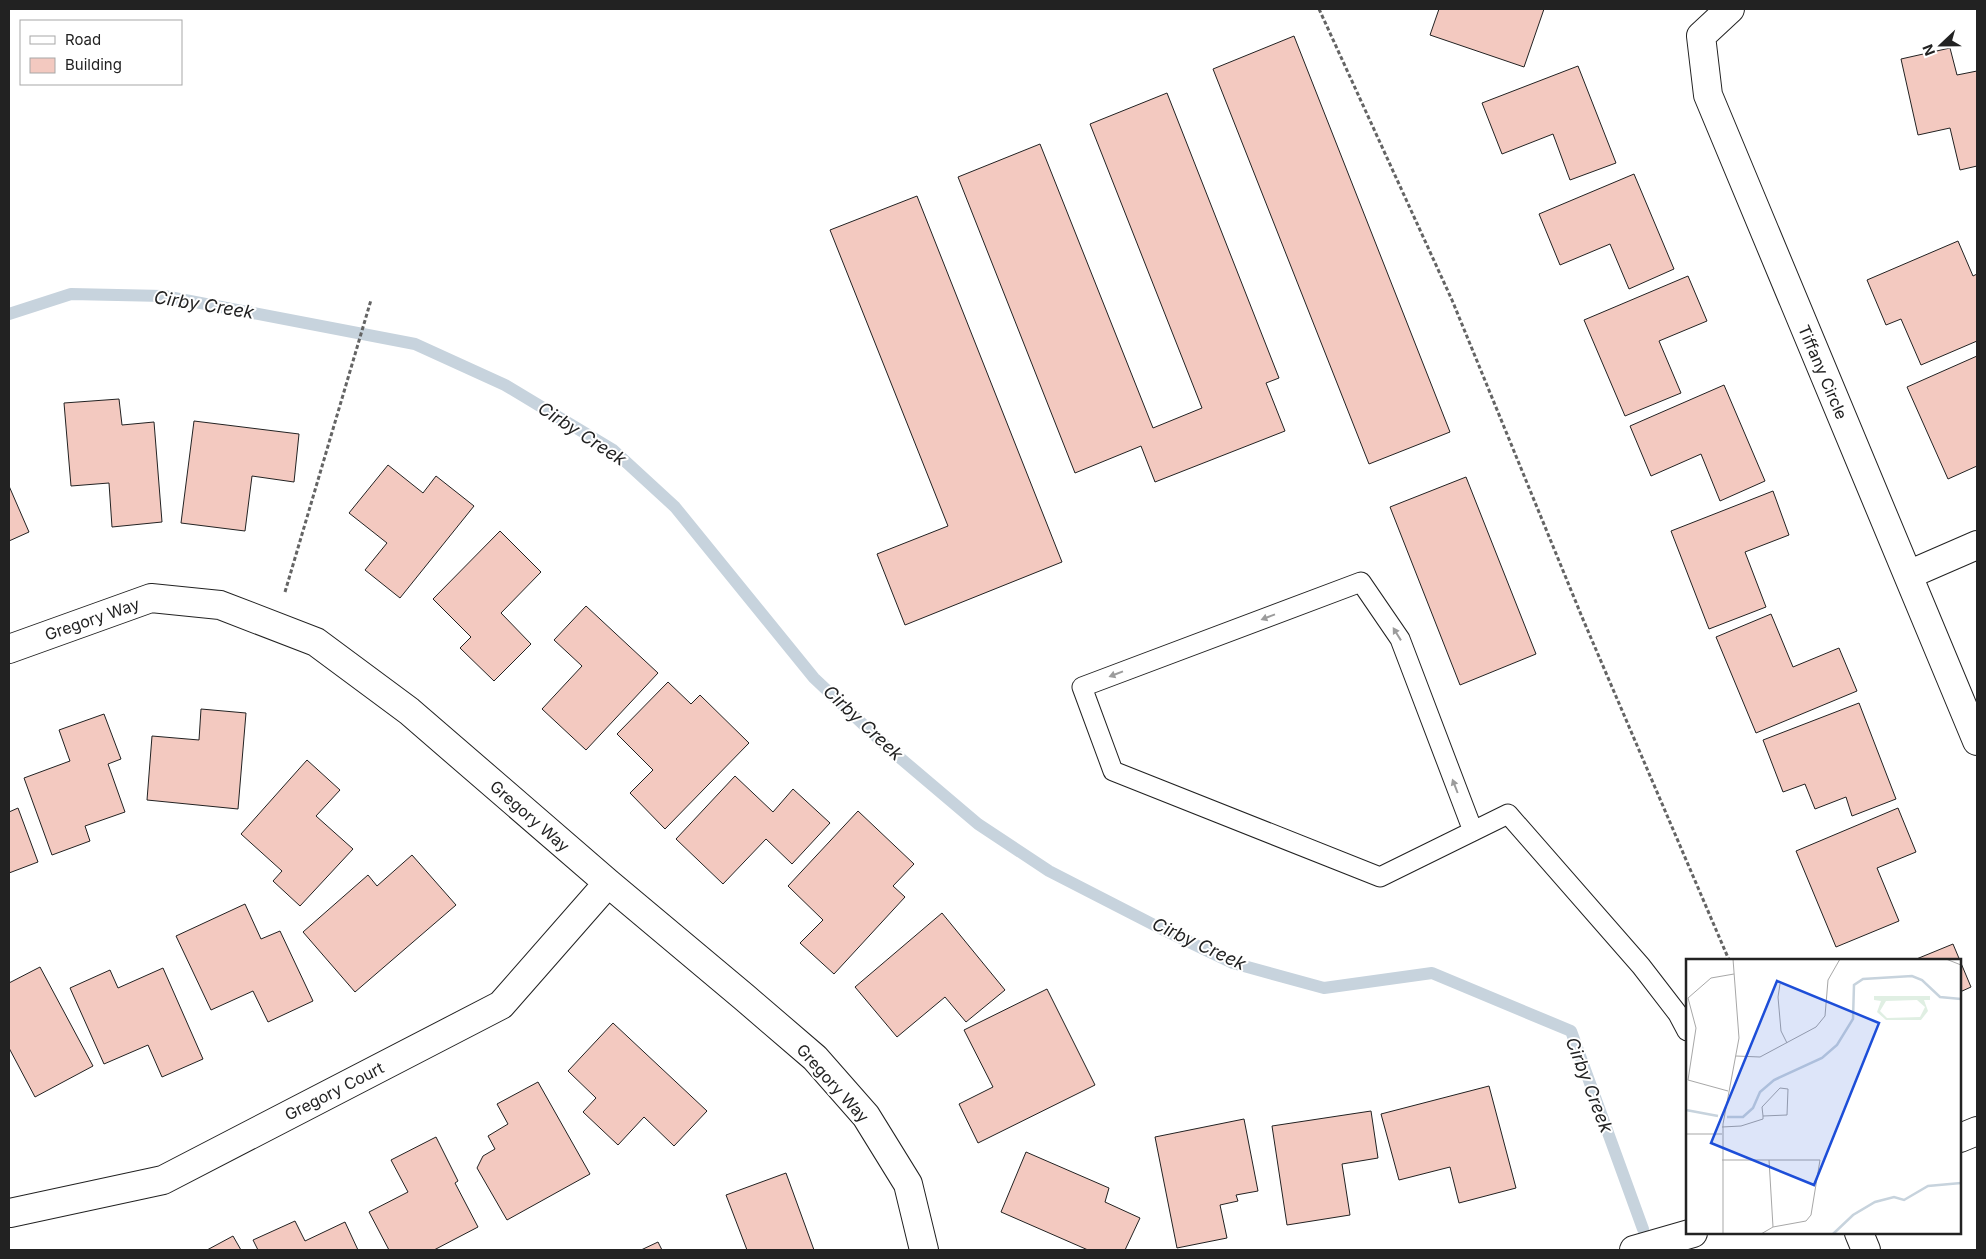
<svg xmlns="http://www.w3.org/2000/svg" width="1986" height="1259" font-family="Inter,sans-serif">
<style>
.lines{fill:none;stroke-linecap:round;stroke-linejoin:round}
.stream{stroke:#c7d3dd;stroke-width:12}
.building{fill:#f3c9c0;stroke:#222}
.lane-casing{stroke:#222;stroke-width:21}
.street-casing{stroke:#222;stroke-width:30}
.path{stroke:#646464;stroke-width:3;stroke-dasharray:4 2.5;stroke-linecap:butt}
.lane{stroke:#fff;stroke-width:19}
.street{stroke:#fff;stroke-width:28}
.oneway{fill:#9c9c9c}
.labels{text-anchor:middle;stroke-width:4;stroke-linejoin:round;paint-order:stroke}
.street-label{font-size:16px;fill:#222;stroke:#fff}
.water-label{font-size:18px;font-style:italic;fill:#222;stroke:#fff}
.inset-river{fill:none;stroke:#c7d3dd;stroke-width:2.5}
.inset-road{fill:none;stroke:#a7a7a7;stroke-width:1}
.view{fill:#1d4ed8;fill-opacity:0.15;stroke:#1d4ed8;stroke-width:2.5}
.inset-edge{fill:none;stroke:#222;stroke-width:2.5}
</style>
<rect width="100%" height="100%" fill="#fff"/>
<g class="lines">
<path class="stream" d="M9,314L71,294L164,296L415,344L505,385L613,450L675,507L814,678L886,746L978,824L1049,871L1160,928L1233,963L1324,988L1432,973L1571,1031L1643,1229"/>
</g>
<path class="building" d="M1439,9H1544L1524,67L1430,35Z
M1294,36L1450,432L1369,464L1213,69Z
M1950,48L1957,75L1977,71V166L1960,170L1950,128L1918,135L1901,59Z
M1578,66L1616,163L1570,180L1553,134L1502,154L1482,103Z
M1167,93L1279,378L1266,383L1285,431L1155,482L1141,446L1075,473L958,177L1040,144L1153,428L1202,408L1090,124Z
M1634,174L1674,269L1629,289L1610,244L1560,265L1539,214Z
M917,196L1062,562L905,625L877,554L948,526L830,230Z
M1958,241L1973,276L1977,274V341L1921,365L1901,319L1886,325L1867,280Z
M1688,276L1707,321L1659,341L1681,393L1625,416L1584,320Z
M1977,356V466L1948,479L1907,387Z
M1724,385L1765,481L1720,501L1701,454L1651,476L1630,426Z
M119,399L122,425L154,422L162,522L112,527L109,483L71,486L64,403Z
M194,421L299,434L294,482L252,476L245,531L181,523Z
M388,465L423,493L436,476L474,506L400,598L365,570L387,543L349,513Z
M1466,477L1536,654L1460,685L1390,507Z
M9,486L29,532L9,541Z
M1773,491L1789,535L1745,552L1766,607L1709,629L1671,531Z
M500,531L541,572L501,613L531,644L494,681L460,648L471,637L433,599Z
M586,606L658,673L586,750L542,709L582,666L554,640Z
M1771,614L1793,667L1839,648L1857,691L1756,733L1716,637Z
M668,682L691,704L700,695L749,743L665,829L630,793L653,770L617,734Z
M1859,703L1896,799L1852,816L1846,797L1815,809L1805,784L1783,792L1763,740Z
M201,709L246,713L238,809L147,800L152,736L199,740Z
M104,714L121,759L108,764L125,812L85,826L90,841L52,855L24,778L70,761L59,730Z
M307,760L340,790L316,816L353,849L300,906L273,881L282,871L241,834Z
M735,776L773,812L793,789L830,823L792,864L766,839L723,884L676,839Z
M18,808L38,862L9,873V812Z
M1898,808L1916,852L1877,868L1899,921L1836,947L1796,851Z
M858,811L914,864L893,886L905,897L834,974L800,943L823,920L788,886Z
M412,855L456,905L355,992L303,932L368,875L377,886Z
M245,904L261,939L280,931L313,1001L268,1022L253,991L211,1010L176,936Z
M942,913L1005,990L966,1022L945,997L897,1037L855,987Z
M1953,944L1971,987L1960,992V960H1914Z
M40,967L93,1066L35,1097L9,1048V983Z
M163,968L203,1059L162,1077L148,1045L104,1064L70,988L110,970L118,988Z
M1047,989L1095,1085L978,1143L959,1104L993,1087L964,1030Z
M613,1023L707,1111L674,1146L644,1117L618,1145L583,1112L596,1098L568,1071Z
M538,1082L590,1174L507,1220L477,1168L483,1156L495,1149L488,1136L508,1124L497,1104Z
M1489,1086L1516,1188L1459,1203L1450,1167L1399,1180L1381,1114Z
M1371,1111L1378,1158L1342,1164L1350,1215L1287,1225L1272,1126Z
M1244,1119L1258,1191L1236,1195L1238,1201L1220,1205L1227,1238L1177,1248L1155,1137Z
M436,1137L458,1181L455,1183L478,1227L434,1250H389L369,1212L408,1192L391,1160Z
M1026,1152L1109,1188L1105,1202L1140,1218L1125,1250H1088L1001,1212Z
M786,1173L814,1250H747L726,1195Z
M295,1221L305,1241L345,1222L358,1250H258L253,1240Z
M233,1236L241,1250H207Z
M658,1242L662,1250H641Z"/>
<g class="lines">
<g class="lane-casing">
<path id="lane" d="M1473,831L1400,639L1361,582L1082,687L1113,771L1380,877L1508,814L1641,966L1678,1014L1687,1031"/>
</g>
<g class="street-casing">
<path id="street" d="M1730,9L1701,36L1708,95L1977,741
M1908,575L1977,545
M9,649L151,598L220,605L316,642L409,711L608,883L744,997L815,1058L866,1116L908,1184L924,1250
M1960,1138L1977,1131
M10,1213L163,1180L501,1005L608,883
M1859,1233L1866,1250
M1634,1250L1693,1233"/>
</g>
<path class="path" d="M1319,9L1452,300L1582,617L1729,960
M285,592L371,300"/>
<use href="#lane" class="lane"/>
<use href="#street" class="street"/>
</g>
<defs><path id="oneway-solid" d="M-6-.8H1V-3.2L6.5 0L1 3.2V.8H-6Z" transform="scale(1.25)"/></defs>
<g class="oneway">
<use href="#oneway-solid" transform="translate(1268 617) rotate(159)"/>
<use href="#oneway-solid" transform="translate(1397 634) rotate(-122)"/>
<use href="#oneway-solid" transform="translate(1116 674) rotate(159)"/>
<use href="#oneway-solid" transform="translate(1455 786) rotate(-111)"/>
</g>
<g class="labels">
<g class="street-label">
<text transform="translate(1823 372) rotate(67)" y="6">Tiffany Circle</text>
<text transform="translate(92 619) rotate(-19)" y="6">Gregory Way</text>
<text transform="translate(530 816) rotate(41)" y="6">Gregory Way</text>
<text transform="translate(833 1083) rotate(48)" y="6">Gregory Way</text>
<text transform="translate(334 1091) rotate(-27)" y="6">Gregory Court</text>
</g>
<g class="water-label">
<text transform="translate(204 305) rotate(9)" y="6">Cirby Creek</text>
<text transform="translate(582 434) rotate(33)" y="6">Cirby Creek</text>
<text transform="translate(863 723) rotate(43)" y="6">Cirby Creek</text>
<text transform="translate(1199 944) rotate(25)" y="6">Cirby Creek</text>
<text transform="translate(1589 1085) rotate(69)" y="6">Cirby Creek</text>
</g>
</g>
<g transform="translate(1686 959)">
<rect width="275" height="275" fill="#fff"/>
<path d="M188,37H244V41H238L242,52L235,61H200L191,53L195,42L188,41ZM231,41L239,48L234,58L201,59L194,52L200,42Z" fill="#e0efe3" fill-rule="evenodd"/>
<path class="inset-river" d="M0,151L32,157M41,158H57L67,149L74,133L88,121L136,99L151,86L167,60L168,26L177,20L226,17L236,21L254,38L275,40M147,275L167,256L189,243L208,238L218,241L242,227L275,224"/>
<path class="inset-road" d="M260,0L275,6M94,25L92,38L95,72L101,84M50,97L74,98L130,68L139,57L142,21L154,0M42,132L2,121L10,69L2,39L25,19L48,15M36,168L55,167L77,160V157L76,148L94,129L102,130L101,156L77,157M0,175H36M36,201H134L125,256L120,262L87,268L75,275M83,201L87,268M37,275V165L53,79L47,0"/>
<path class="view" d="M91,22L193,64L128,226L25,184Z"/>
<rect width="275" height="275" class="inset-edge"/>
</g>
<rect width="1986" height="1259" fill="none" stroke="#222222" stroke-width="20"/>
<rect x="20" y="20" width="162" height="65" fill="#ffffff" stroke="#a7a7a7"/>
<rect x="30" y="36" width="25" height="8" fill="#ffffff" stroke="#a7a7a7"/>
<text x="65" y="45" font-size="15" fill="#222222">Road</text>
<rect x="30" y="58" width="25" height="15" fill="#f3c9c0" stroke="#a7a7a7"/>
<text x="65" y="70" font-size="15" fill="#222222">Building</text>
<g transform="translate(1941 45) rotate(248)" stroke="#ffffff" stroke-width="4" paint-order="stroke">
<path d="M0-4L9 19L0 12L-9 19Z" fill="#222222"/>
<text y="-8" font-size="14" font-weight="bold" text-anchor="middle" fill="#222222">N</text>
</g>
</svg>
